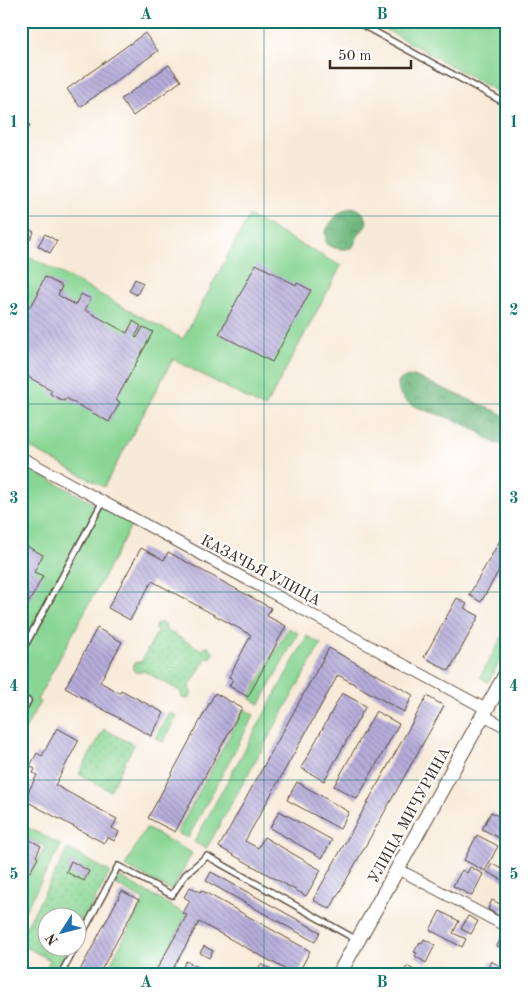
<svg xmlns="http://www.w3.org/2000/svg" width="528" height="995" font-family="'Old Standard TT',serif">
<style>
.green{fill:#89d694;stroke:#628059}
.forest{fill:url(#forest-crowns);stroke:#54704e}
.park{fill:url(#park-dots);stroke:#628059}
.building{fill:url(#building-back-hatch)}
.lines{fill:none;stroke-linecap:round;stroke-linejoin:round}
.lane-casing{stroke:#57473a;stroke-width:8}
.street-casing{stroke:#57473a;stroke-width:12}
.secondary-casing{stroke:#57473a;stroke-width:16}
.lane{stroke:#fff;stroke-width:5}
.street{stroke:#fff;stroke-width:10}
.secondary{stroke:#fff;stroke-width:14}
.grid{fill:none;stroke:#0f766e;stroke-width:1;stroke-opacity:0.55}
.labels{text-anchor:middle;stroke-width:4.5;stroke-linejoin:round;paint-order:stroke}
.street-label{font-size:15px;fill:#3b2a1e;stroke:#fff}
.neatline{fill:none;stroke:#0f766e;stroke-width:2}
.grid-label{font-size:16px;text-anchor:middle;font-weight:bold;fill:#0f766e}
</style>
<defs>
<pattern id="forest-crowns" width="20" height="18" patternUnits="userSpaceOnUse" patternTransform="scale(1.25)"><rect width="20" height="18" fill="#6eb77e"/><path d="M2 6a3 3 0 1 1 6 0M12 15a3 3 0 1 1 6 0" fill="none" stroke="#5c9567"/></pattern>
<pattern id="park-dots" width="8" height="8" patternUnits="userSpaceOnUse" patternTransform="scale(1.25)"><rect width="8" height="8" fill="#89d694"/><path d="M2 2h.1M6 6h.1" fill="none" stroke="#77b87f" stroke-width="1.8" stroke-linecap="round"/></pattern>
<pattern id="building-back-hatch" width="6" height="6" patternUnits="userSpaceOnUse" patternTransform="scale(1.25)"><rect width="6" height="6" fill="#b6addb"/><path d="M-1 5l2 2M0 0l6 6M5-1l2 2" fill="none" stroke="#958db1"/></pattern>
</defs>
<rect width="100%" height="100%" fill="#fff"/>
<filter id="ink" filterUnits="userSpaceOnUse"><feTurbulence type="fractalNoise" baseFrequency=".02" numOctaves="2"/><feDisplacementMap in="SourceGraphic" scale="10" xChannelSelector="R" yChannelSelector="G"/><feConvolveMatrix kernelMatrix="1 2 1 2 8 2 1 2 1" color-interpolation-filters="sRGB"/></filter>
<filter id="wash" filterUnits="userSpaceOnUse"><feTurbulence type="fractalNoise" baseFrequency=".0096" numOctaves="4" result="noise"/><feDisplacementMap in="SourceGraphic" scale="20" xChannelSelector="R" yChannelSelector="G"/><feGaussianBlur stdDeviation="1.12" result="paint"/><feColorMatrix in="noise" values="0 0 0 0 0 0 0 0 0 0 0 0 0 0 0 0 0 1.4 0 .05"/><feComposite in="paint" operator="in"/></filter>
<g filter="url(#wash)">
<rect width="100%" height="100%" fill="#f8ead8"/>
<path class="green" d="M375,21H507V97L374,23Z
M249,216L341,266L265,408L173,359L104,487L21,443V252L183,339Z
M21,464L132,524L37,700L40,702L21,737Z
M288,628L298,633L260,704L249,698Z
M504,633L507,635V649L488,682L480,677Z
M307,636L321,644L206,849L194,842Z
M244,709L254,715L188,838L177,833Z
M169,712L177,716L163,742L155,738Z
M21,824L61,845L21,918V890L45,847L21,834Z
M146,828L192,853L172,891L125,866Z
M119,876L187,915L154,974H105L144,900L115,884Z"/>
<path class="forest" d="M351,207C357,208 361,210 364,215C371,223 363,229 358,236C356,239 355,243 353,247C344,251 335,249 326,244L325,231C333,220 337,212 351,207Z
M414,376L496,411L506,417L507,443C494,448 486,436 476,430C467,425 454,420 444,416C431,412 416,409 405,400C399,395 398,390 398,382C403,377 407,377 414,376Z"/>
<path class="park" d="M160,622L165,624L166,630L202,650L205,647H209L213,651L212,657L206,658L189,688L191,692V696L187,699L182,698L180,691L144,671L137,673L133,670V665L136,662H141L157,632L155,628V625Z
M104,729L134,745L110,791L79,774Z
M68,849L110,872L78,932V918H48V948H69L55,974H43L50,960L24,946L21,951V936Z"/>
<g id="blocks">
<path class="building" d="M145,33L158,51L80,107L67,89Z
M169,65L181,81L133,116L121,99Z
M21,121L30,125L21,141Z
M27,228L34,232L30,240L23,236Z
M45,234L57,241L50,253L38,246Z
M256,264L296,285L297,283L311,290L272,362L219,334Z
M45,277L62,286L58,295L75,305L81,294L91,299L85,310L127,333L133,321L141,326L135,337L137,338L143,327L153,332L116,400L120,402L109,422L66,398L64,401L50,394L52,390L21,373V315H24L28,307L32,304L39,293L37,292Z
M135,279L143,283L137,295L129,291Z
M507,528V556L481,602L469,595Z
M21,543L43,555L34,572L43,576L21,617Z
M141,548L164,560L168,552L271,608L267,616L286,626L248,697L229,686L233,679L229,677L251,635L152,581L130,620L108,608Z
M457,598L467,604L464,608L479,616L449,671L424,657Z
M97,628L122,642L100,682L120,693L121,690L164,713L151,736L65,688Z
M329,648L413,695L404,712L338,675L245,841L258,848L264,837L321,870L306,896L219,847Z
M215,693L242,708L175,832L148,818Z
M342,693L366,706L324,781L301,768Z
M427,696L444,706L330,909L313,900Z
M376,711L399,724L357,799L334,786Z
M57,728L79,740L55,785L117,819L112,828L119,832L114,841L107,837L104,843L24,800L37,775L33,773L35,769L30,766L37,753L42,756Z
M297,782L349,812L340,829L287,800Z
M507,789V806L500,803Z
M279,811L332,840L322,858L270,828Z
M491,812L507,821V829L501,839L482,829Z
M21,835L41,846L36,856L38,858L30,872L27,871L22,879L25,881L21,887Z
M477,835L498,846L485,871L464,860Z
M71,861L89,871L84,881L66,872Z
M492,864L507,871V878L505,881L487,872Z
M470,867L483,874L472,896L453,886L462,870L467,873Z
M211,872L320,932L315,942L206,881Z
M190,887L200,892L201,890L310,951L298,974H282L285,969L199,922L170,974H154L187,915L183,913L190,901L184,897Z
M122,891L139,900L99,974H78Z
M492,900L504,906L499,916L488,909Z
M440,911L459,921L453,933L466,939L462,947L430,930Z
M468,916L478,921L471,934L461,929Z
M503,934L507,936V949L504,948L503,949L497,946Z
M424,939L435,945L426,963L415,956L417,953L414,952L420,942L422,943Z
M204,946L213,951L209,958L200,953Z
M186,961L206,971L204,974H179Z
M491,961L507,970V974H485Z
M261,964L271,969L268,974H255Z
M407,966L421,974H403Z"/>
</g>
</g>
<g filter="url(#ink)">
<use href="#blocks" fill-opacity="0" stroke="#57473a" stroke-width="1"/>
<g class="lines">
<g class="lane-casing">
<path id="lane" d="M355,21L507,104
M21,653L103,501
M21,698L28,701L21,715
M78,942L118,866L172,895L185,875L207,856L357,940
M61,974L75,948"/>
</g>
<g class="street-casing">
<path id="street" d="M21,457L486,709
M483,715L507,728
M398,869L507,927"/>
</g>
<g class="secondary-casing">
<path id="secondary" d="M339,974L507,672"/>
</g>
<use href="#lane" class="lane"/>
<use href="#street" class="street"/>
<use href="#secondary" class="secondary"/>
</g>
</g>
<path class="grid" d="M264,21V974M21,216H507M21,404H507M21,592H507M21,780H507"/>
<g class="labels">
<g class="street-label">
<text transform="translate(261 570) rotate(28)" y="5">КАЗАЧЬЯ УЛИЦА</text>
<text transform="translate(409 815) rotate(-61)" y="5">УЛИЦА МИЧУРИНА</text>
</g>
</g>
<rect width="528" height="995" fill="none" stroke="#fff" stroke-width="55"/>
<g transform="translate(62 932) rotate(234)"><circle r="24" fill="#ffffff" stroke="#b1aaa5"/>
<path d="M0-4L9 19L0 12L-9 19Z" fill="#1f6fb2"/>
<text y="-8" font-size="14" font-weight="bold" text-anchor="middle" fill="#3b2a1e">N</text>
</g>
<path d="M330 60v8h81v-8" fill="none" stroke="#3b2a1e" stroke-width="2.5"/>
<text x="338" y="60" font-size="15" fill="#3b2a1e" stroke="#ffffff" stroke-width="4" paint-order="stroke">50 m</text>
<rect x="28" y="28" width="472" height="940" class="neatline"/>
<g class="grid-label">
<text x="146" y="19">A</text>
<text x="382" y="19">B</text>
<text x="14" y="127">1</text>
<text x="514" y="127">1</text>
<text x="14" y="315">2</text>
<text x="514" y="315">2</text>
<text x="14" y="503">3</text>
<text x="514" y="503">3</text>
<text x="14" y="691">4</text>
<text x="514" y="691">4</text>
<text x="14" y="879">5</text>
<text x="514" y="879">5</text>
<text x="146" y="987">A</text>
<text x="382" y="987">B</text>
</g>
</svg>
